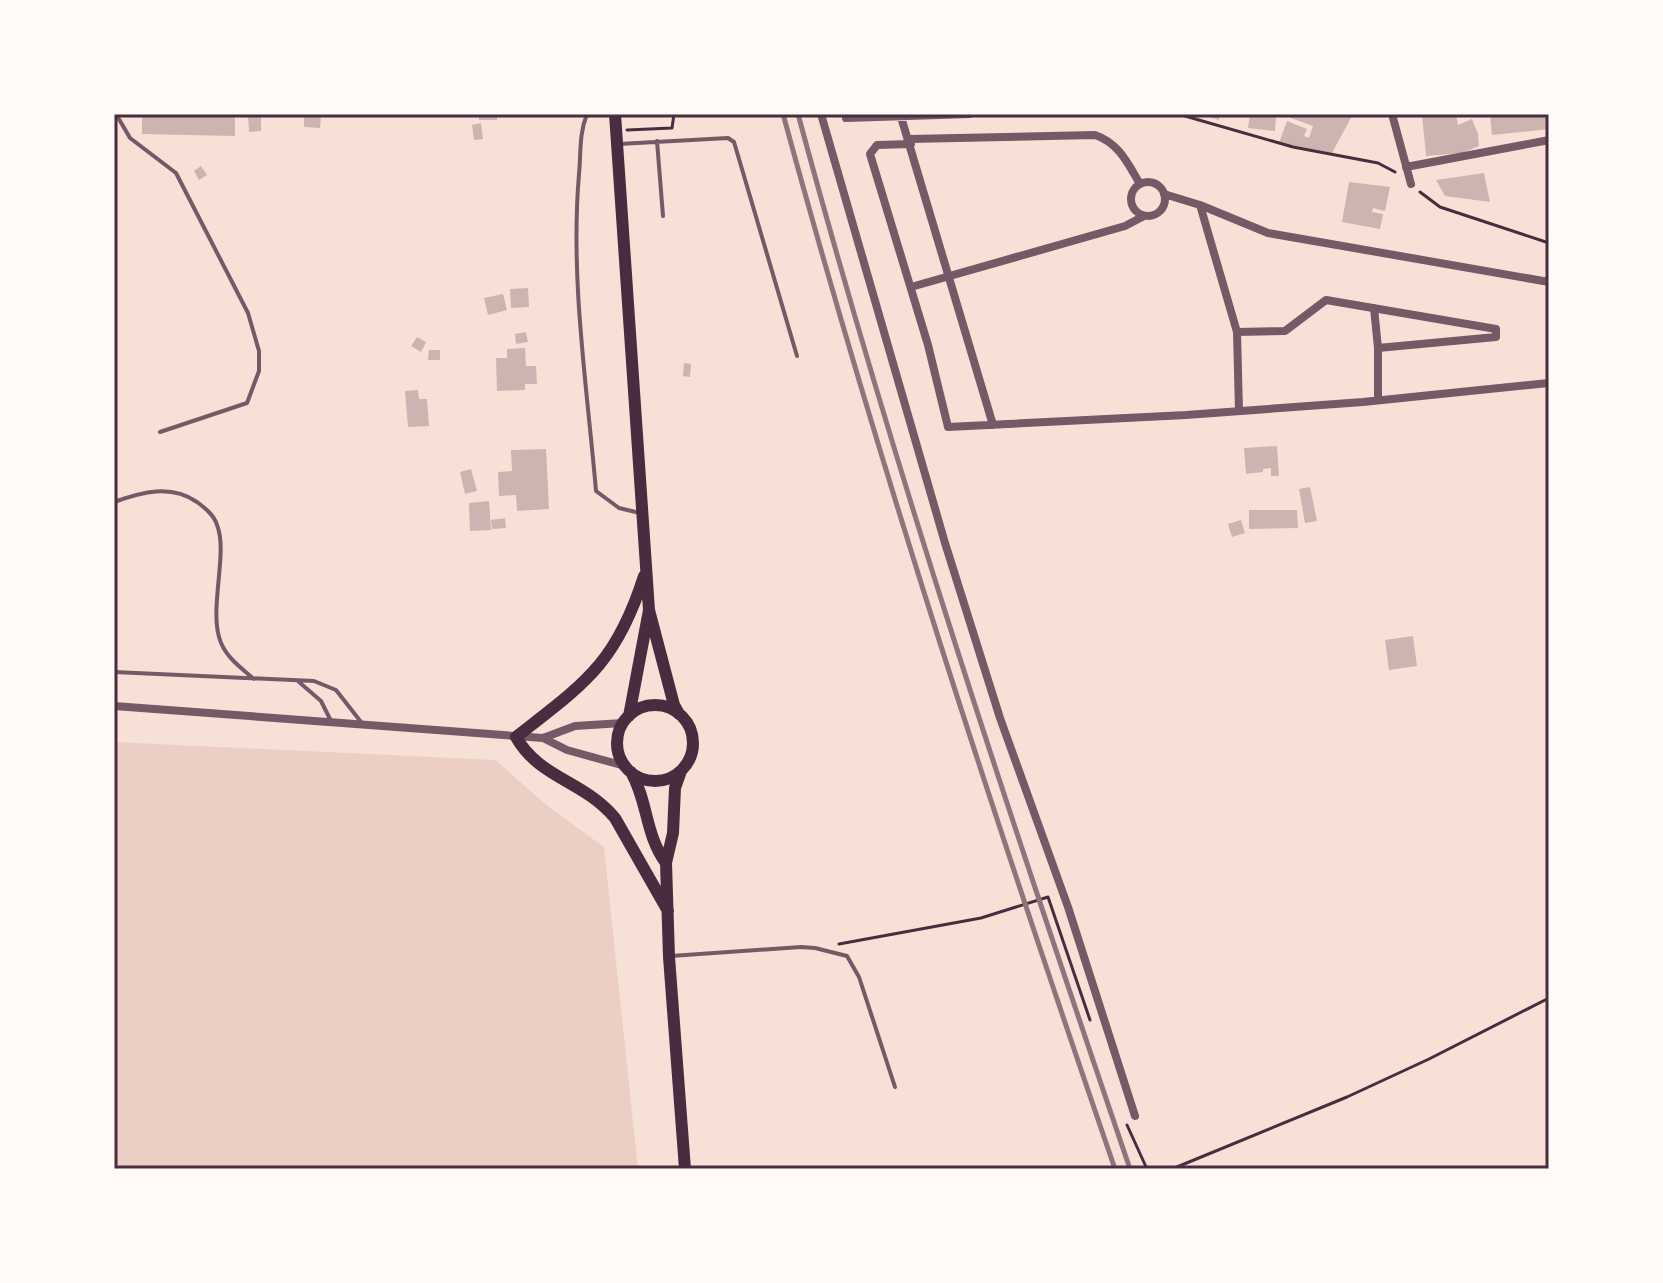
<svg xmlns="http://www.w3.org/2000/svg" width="1663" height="1283" font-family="Signika,sans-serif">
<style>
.green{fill:#ebcfc5}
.building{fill:#ccb4b1}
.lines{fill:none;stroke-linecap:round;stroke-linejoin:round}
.path{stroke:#4a2c40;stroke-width:3}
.service{stroke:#755966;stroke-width:4}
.minor{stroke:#755966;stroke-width:8}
.primary{stroke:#4a2c40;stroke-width:12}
.rail{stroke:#8f747c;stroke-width:5}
.neatline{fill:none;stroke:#4a2c40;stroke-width:3}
</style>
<rect width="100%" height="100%" fill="#f7e1d7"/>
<path class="green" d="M114,742L495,760L549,807L604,847L638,1169H114Z"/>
<path class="building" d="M142,114H235V136L142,134Z
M261,114V131L249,132L248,115Z
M304,114H321L320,128L304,127Z
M479,114H497V120H479Z
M1199,114H1220L1219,120Z
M1250,114H1276L1275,131L1248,128Z
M1289,114H1353L1332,153L1279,143L1287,121L1307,129L1304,136L1309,138L1313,126L1288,117Z
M1422,114H1456L1458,125L1472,119L1478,134L1479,146L1462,153L1426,156Z
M1490,114H1549V129L1492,135Z
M481,123L483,139L474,140L472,125Z
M201,166L207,175L199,180L194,171Z
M1484,173L1490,202L1445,196L1436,180Z
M1349,182L1390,187L1385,211L1373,208L1372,212L1383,214L1380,229L1342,222Z
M528,288L529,307L511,308L510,289Z
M503,294L507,310L488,315L484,298Z
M526,332L528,342L516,344L515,334Z
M417,337L426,342L421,352L411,346Z
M525,348L526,366H536L537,384H525V390L497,391L496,358H507V349Z
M429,350H440V360H428Z
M684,363L691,364L690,377L683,376Z
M418,390L419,399H427L429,426L408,427L405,391Z
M1277,446L1279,476H1271V468L1263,469V472L1246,474L1244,448Z
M546,449L549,509L517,511L516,495L499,496L498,472L512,471L511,450Z
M471,469L477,491L465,494L460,472Z
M1310,487L1317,521L1305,523L1299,489Z
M489,501L491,530L470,531L469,503Z
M1249,510H1297L1298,528L1249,529Z
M505,518L506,528L492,529L491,520Z
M1241,520L1245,533L1232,537L1228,524Z
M1413,636L1417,666L1389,670L1385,640Z"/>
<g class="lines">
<path class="path" d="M1178,114L1293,147L1378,163L1395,172
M627,130L672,128L674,114
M1420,192L1440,207L1549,243
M839,944L981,918L1048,897L1090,1020
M1127,1125L1147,1169
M1172,1169L1347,1097L1429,1059L1549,998"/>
<path class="service" d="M116,114L130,138L176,173L248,313L259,351V371L247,403L160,432
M587,114C579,134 581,153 579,174C570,279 587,386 596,491L619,508L640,513
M657,141L663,216
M619,144L728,138L734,142L797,356
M114,502C142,492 171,484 197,502C205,508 214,515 217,525C228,551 210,605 219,637C224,656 240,667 254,679
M114,672L314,681L336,690L361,722
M299,682L321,701L332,723
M671,956L801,947L815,948L847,956L859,977L895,1087"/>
<path class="minor" d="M821,114L945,543L1000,718L1068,907L1135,1116
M1392,114L1411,184
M901,117L993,425
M846,118L970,114
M909,139L1095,135C1119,143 1128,164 1140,184
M911,144L877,145L870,154L928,345L948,427L1186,415L1363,402L1549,383
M1406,167L1549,140
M1131 199a17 17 0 1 1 34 0a17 17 0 1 1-34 0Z
M1164,194L1200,205L1268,233L1549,282
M1200,205L1237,332L1239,411
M911,287L1125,226L1144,216
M1374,308L1378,348V400
M1237,332L1285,331L1326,300L1496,329V337L1378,348
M114,706L543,738L575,726L623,723
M543,738L567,750L625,766"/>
<path class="primary" d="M615,114L649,610L674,705L679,714
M644,576C616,664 585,683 516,737C540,779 583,780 615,818L668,911
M617 743a38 38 0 1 1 76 0a38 38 0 1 1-76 0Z
M629,716L649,610
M681,771L675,788L673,833L666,863L669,957L685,1169
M631,772C648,801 645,835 666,863"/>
<path class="rail" d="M783,114C880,470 995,820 1115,1169
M798,114C894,470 1011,820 1130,1169"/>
</g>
<rect width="1663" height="1283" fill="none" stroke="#fffaf5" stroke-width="232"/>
<rect x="116" y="116" width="1431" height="1051" class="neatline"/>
</svg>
